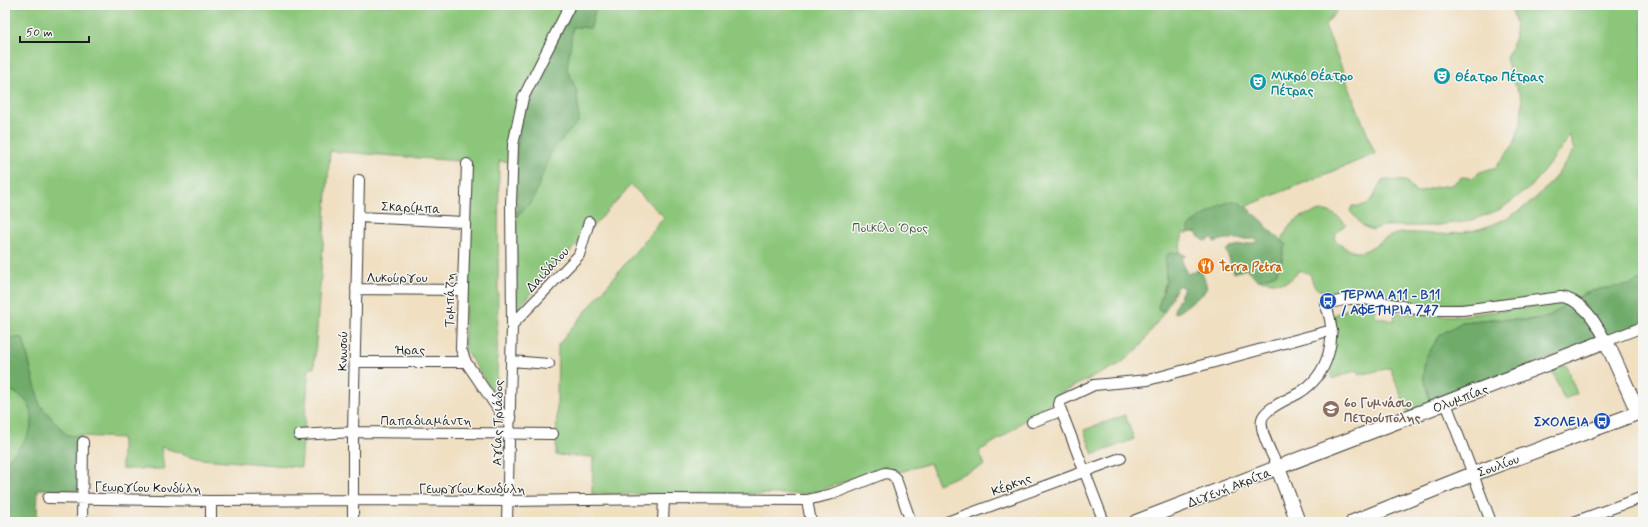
<svg xmlns="http://www.w3.org/2000/svg" width="1648" height="527" font-family="Mynerve,sans-serif">
<style>
.green{fill:#8bc67a;stroke:#54714b}
.forest{fill:#70ab6a;stroke:#466443}
.lines{fill:none;stroke-linecap:round;stroke-linejoin:round}
.street-casing{stroke:#3c3935;stroke-width:12}
.secondary-casing{stroke:#3c3935;stroke-width:16}
.street{stroke:#fff;stroke-width:10}
.secondary{stroke:#fff;stroke-width:14}
.labels{text-anchor:middle;stroke-width:3;stroke-linejoin:round;paint-order:stroke}
.culture-label{font-size:13px;font-weight:bold;fill:#0d838f;stroke:#f6f6f2;text-anchor:start}
.street-label{font-size:13px;fill:#1c1c1c;stroke:#f6f6f2}
.park-label{font-size:13px;fill:#43583d;stroke:#f6f6f2}
.food-label{font-size:13px;font-weight:bold;fill:#c56008;stroke:#f6f6f2;text-anchor:start}
.transit-label{font-size:13px;font-weight:bold;fill:#164399;stroke:#f6f6f2;text-anchor:start}
.education-label{font-size:13px;font-weight:bold;fill:#785e54;stroke:#f6f6f2;text-anchor:start}
</style>
<rect width="100%" height="100%" fill="#f6f6f2"/>
<filter id="ink" filterUnits="userSpaceOnUse"><feTurbulence type="fractalNoise" baseFrequency=".025" numOctaves="2"/><feDisplacementMap in="SourceGraphic" scale="8" xChannelSelector="R" yChannelSelector="G"/><feConvolveMatrix kernelMatrix="1 2 1 2 8 2 1 2 1" color-interpolation-filters="sRGB"/></filter>
<filter id="wash" filterUnits="userSpaceOnUse"><feTurbulence type="fractalNoise" baseFrequency=".012" numOctaves="4" result="noise"/><feDisplacementMap in="SourceGraphic" scale="16" xChannelSelector="R" yChannelSelector="G"/><feGaussianBlur stdDeviation="0.9" result="paint"/><feColorMatrix in="noise" values="0 0 0 0 0 0 0 0 0 0 0 0 0 0 0 0 0 1.4 0 .05"/><feComposite in="paint" operator="in"/></filter>
<g filter="url(#wash)">
<rect width="100%" height="100%" fill="#f0dfc1"/>
<path class="green" d="M5,5H1342L1325,25L1375,154L1188,230L1187,233H1183L1179,252L1175,253C1168,271 1164,289 1158,307L1160,310L1165,311L1139,348L1120,364L1054,396L1052,403L1046,406L1048,410L1025,420L1004,436L979,451L985,465L938,484L930,463L893,474L886,466L816,492L802,494H592L593,457L556,455L558,345L664,217L631,185L520,306L516,308V217L520,213L521,163L499,161L497,398L464,348L470,162L330,151L314,368H309L301,467L201,459L161,447L164,469H122V438L79,436L5,492Z
M1510,5H1643V300C1616,293 1603,283 1576,298L1418,306L1319,290L1314,286L1310,274L1299,270C1288,288 1277,282 1258,280L1276,274L1282,260L1284,248L1287,245L1282,241C1284,236 1286,231 1289,227C1295,217 1314,211 1325,211C1333,212 1341,219 1346,224L1336,233L1335,240C1364,266 1369,243 1396,234C1407,231 1435,235 1448,234C1507,230 1544,199 1574,150L1569,135L1564,145L1532,186L1501,209L1470,221L1431,226H1383L1372,230L1363,226L1350,211L1352,206C1373,208 1374,195 1382,180L1406,181L1416,193L1436,187L1451,185L1462,177L1472,178L1480,172L1496,167L1514,144L1521,122L1522,99L1511,76L1506,58L1514,42L1516,24Z
M1554,304H1566L1549,317L1526,320L1492,319L1462,322L1423,377L1431,404L1408,413L1390,368L1359,375L1357,370L1332,379L1331,358L1333,316C1350,305 1358,307 1376,309L1375,317L1394,321L1395,313L1457,316Z
M1566,365L1577,394L1564,399L1552,370Z
M1125,415L1134,439L1093,455L1084,430Z"/>
<path class="forest" d="M575,5H596L591,28L573,27L567,69L577,92L579,121L552,150L533,200L516,217V166L519,130L527,96Z
M1232,201L1239,202L1251,211L1264,222L1268,229L1287,245L1284,248L1282,260L1276,274L1258,280L1246,269L1234,273L1226,250L1230,249V247L1257,242L1256,239H1226L1214,242L1213,238L1205,241L1198,236L1197,233L1192,232L1187,233L1191,224L1221,205Z
M1179,252L1186,256L1181,258L1187,274L1201,269L1207,287L1203,294L1177,313L1174,312V310L1184,288L1178,285L1165,311L1160,310L1158,307L1166,283L1165,257L1168,254Z
M1643,279V323L1431,404L1423,377L1425,358L1440,335L1462,322L1492,319L1526,320L1549,317L1563,306L1593,290L1629,285Z
M5,337L23,338L40,405L67,435L81,436L79,491L38,489L37,522H5V462C23,446 44,421 24,399C19,394 11,391 5,388Z"/>
</g>
<g filter="url(#ink)">
<g class="lines">
<g class="street-casing">
<path id="street" d="M467,164L461,349L466,362L502,415L511,419
M358,217L464,222
M356,289L461,290
M512,325L579,255L589,222
M511,361L549,364
M355,362H466
M1446,403L1491,522
M1032,422L1061,411
M299,435L353,432L553,434
M1278,468C1273,455 1259,432 1262,419C1265,408 1289,399 1299,393C1329,375 1339,335 1325,304L1349,299H1365L1422,310H1462L1561,297C1584,300 1596,323 1606,341L1643,327
M48,498L211,501L353,500L507,501L664,499L807,500L832,494L885,473L891,474L896,479L911,522
M807,500L811,522
M82,522L83,442
M211,522V501
M353,522V432L359,180
M507,522L512,325L511,203L513,145L523,98L570,5
M663,522L664,499
M947,522L1121,458
M1104,522L1059,405L1060,401L1094,385L1148,380L1332,330
M1574,522L1643,497"/>
</g>
<g class="secondary-casing">
<path id="secondary" d="M1278,468L1298,522
M1136,522L1606,341L1638,412
M1353,522L1473,474L1643,411"/>
</g>
<use href="#street" class="street"/>
<use href="#secondary" class="secondary"/>
</g>
</g>
<defs>
<g id="theatre-disc" transform="scale(0.9)"><circle r="9.5" fill="#0f9aa8" stroke="#f6f6f2"/><path d="M-5-5.5Q0-4 5-5.5V0Q5 5 0 6Q-5 5-5 0ZM-3.3-2.5H-1v1.5H-3.3ZM1-2.5H3.3v1.5H1ZM-2.8 1Q0 5.5 2.8 1Z" fill="#fff"/></g>
<g id="restaurant-disc" transform="scale(0.9)"><circle r="9.5" fill="#e8710a" stroke="#f6f6f2"/><path d="M-5-6h1v4h1v-4h1v4h1v-4h1v5L-1.5 .5V6h-2V.5L-5-1ZM5-6V6H3V1.5H1.5Q1.5-4 5-6Z" fill="#fff"/></g>
<g id="bus-disc" transform="scale(0.9)"><circle r="9.5" fill="#1a4fb4" stroke="#f6f6f2"/><path d="M-5-6H5V4H4V6H2V4H-2V6H-4V4H-5ZM-3.5-4V0h7V-4ZM-3.5 1.2v1.5H-2V1.2ZM2 1.2v1.5H3.5V1.2Z" fill="#fff"/></g>
<g id="school-disc" transform="scale(0.9)"><circle r="9.5" fill="#8d6e63" stroke="#f6f6f2"/><path d="M0-5L7-2L0 1L-7-2ZM-4 1L0 2.5L4 1V4Q0 6-4 4Z" fill="#fff"/></g>
</defs>
<g fill-rule="evenodd">
<use href="#theatre-disc" x="1442" y="76"/>
<use href="#theatre-disc" x="1258" y="82"/>
<use href="#restaurant-disc" x="1206" y="266"/>
<use href="#bus-disc" x="1328" y="301"/>
<use href="#school-disc" x="1331" y="409"/>
<use href="#bus-disc" x="1602" y="421"/>
</g>
<g class="labels">
<g class="culture-label">
<text x="1271" y="80">Μικρό Θέατρο<tspan x="1271" dy="15">Πέτρας</tspan></text>
<text x="1455" y="81">Θέατρο Πέτρας</text>
</g>
<g class="street-label">
<text transform="translate(411 207) rotate(3)" y="5">Σκαρίμπα</text>
<text transform="translate(547 269) rotate(-47)" y="5">Δαιδάλου</text>
<text x="397" y="282">Λυκούργου</text>
<text transform="translate(449 300) rotate(-89)" y="5">Τομπάζη</text>
<text x="410" y="354">Ήρας</text>
<text transform="translate(342 351) rotate(-89)" y="5">Κνωσού</text>
<text transform="translate(1460 398) rotate(-21)" y="5">Ολυμπίας</text>
<text x="426" y="425">Παπαδιαμάντη</text>
<text transform="translate(497 423) rotate(-89)" y="5">Αγίας Τριάδος</text>
<text transform="translate(1498 465) rotate(-20)" y="5">Σουλίου</text>
<text transform="translate(1011 484) rotate(-21)" y="5">Κέρκης</text>
<text transform="translate(148 487) rotate(1)" y="5">Γεωργίου Κονδύλη</text>
<text transform="translate(1229 487) rotate(-21)" y="5">Διγενή Ακρίτα</text>
<text x="472" y="493">Γεωργίου Κονδύλη</text>
</g>
<g class="park-label">
<text x="890" y="232">Ποικίλο Όρος</text>
</g>
<g class="food-label">
<text x="1219" y="271">Terra Petra</text>
</g>
<g class="transit-label">
<text x="1341" y="299">ΤΕΡΜΑ Α11 - Β11<tspan x="1341" dy="15">/ ΑΦΕΤΗΡΙΑ 747</tspan></text>
<text x="1589" y="426" text-anchor="end">ΣΧΟΛΕΙΑ</text>
</g>
<g class="education-label">
<text x="1344" y="407">6ο Γυμνάσιο<tspan x="1344" dy="15">Πετρούπολης</tspan></text>
</g>
</g>
<rect width="1648" height="527" fill="none" stroke="#f6f6f2" stroke-width="20"/>
<path d="M20 36v6h69v-6" fill="none" stroke="#1c1c1c" stroke-width="2"/>
<text x="26" y="36" font-size="12" fill="#1c1c1c" stroke="#f6f6f2" stroke-width="3" paint-order="stroke">50 m</text>
</svg>
